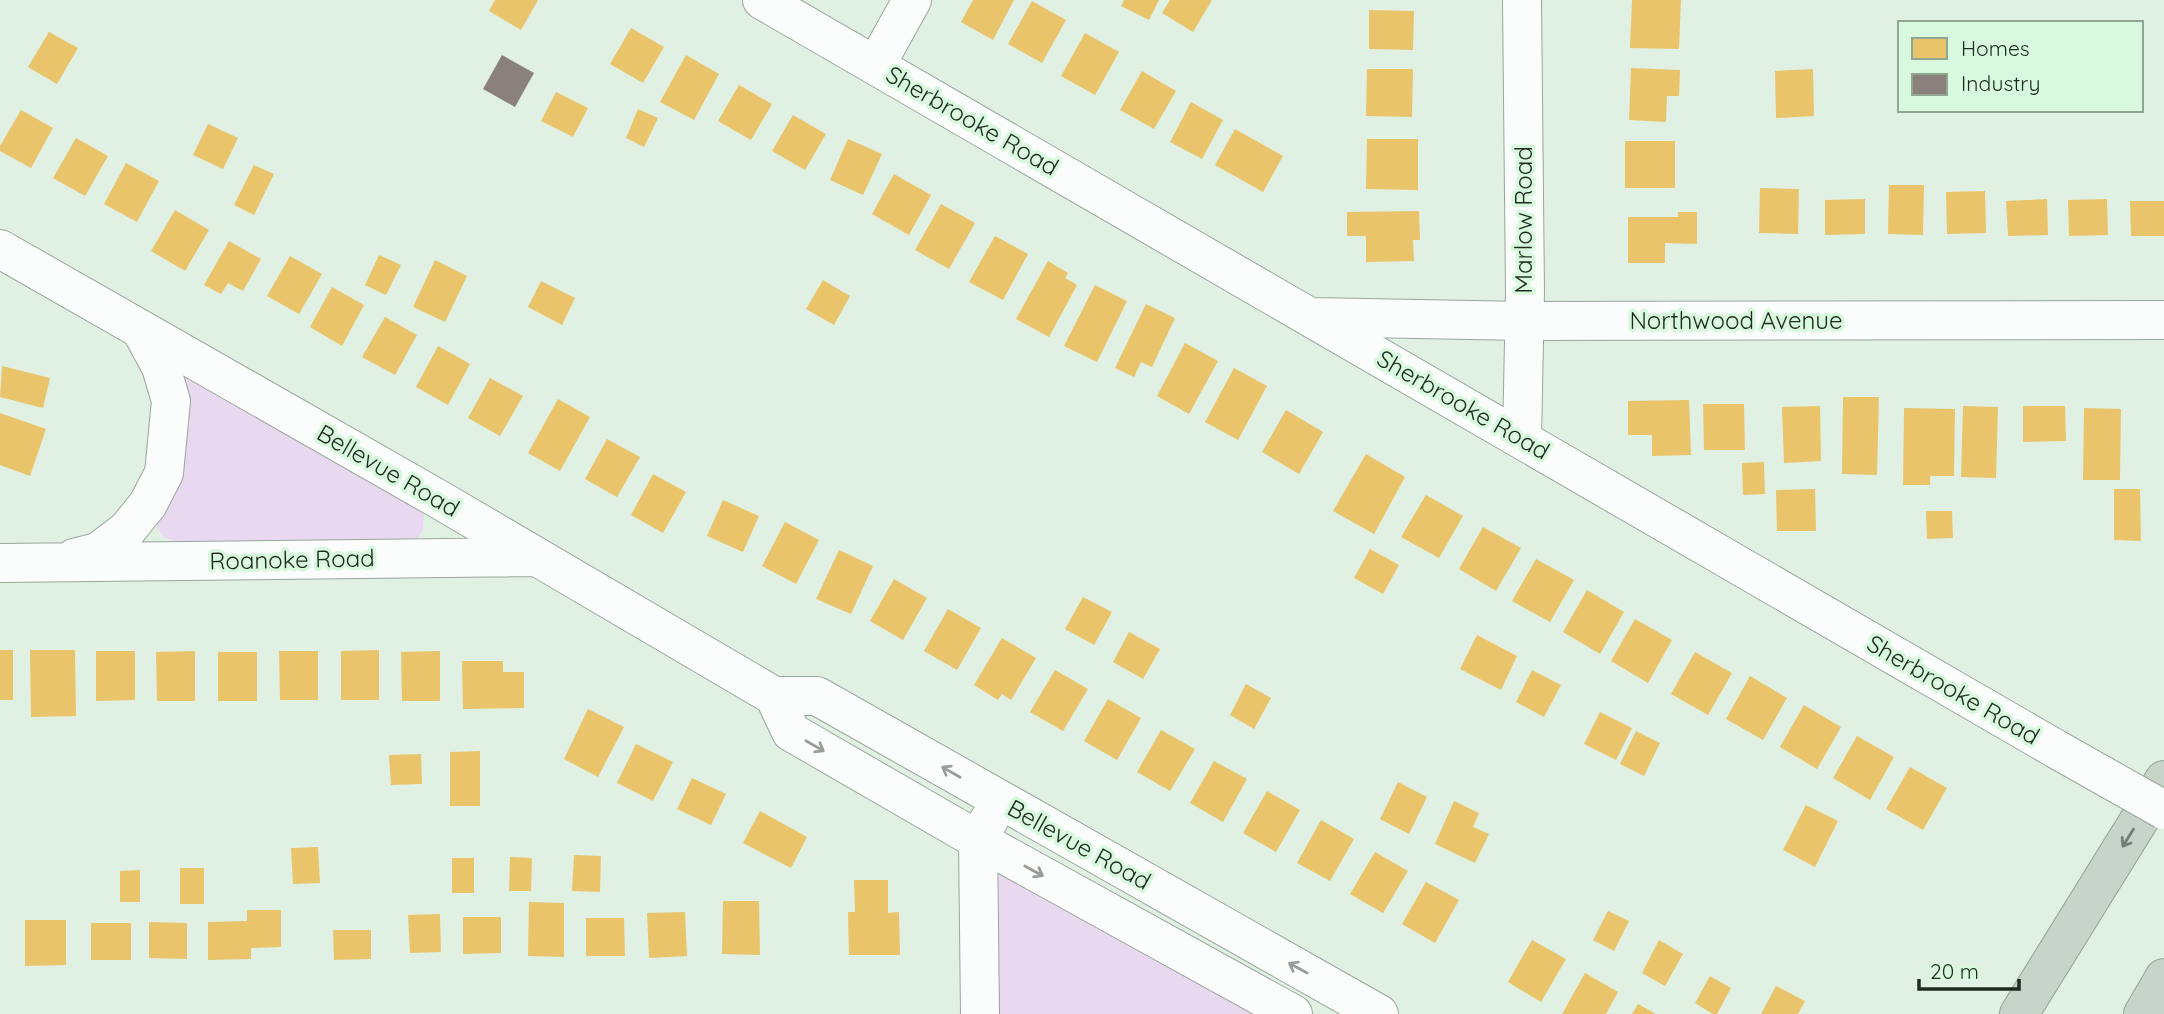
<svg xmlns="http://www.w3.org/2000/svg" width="2164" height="1014" font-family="Quicksand,sans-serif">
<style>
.green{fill:#e8d9f0}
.homes{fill:#e9c46a}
.industry{fill:#8a817c}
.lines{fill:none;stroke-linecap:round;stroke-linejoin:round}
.minor-casing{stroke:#98a69c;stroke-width:40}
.highway-casing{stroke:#8fa494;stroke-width:40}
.minor{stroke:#fafdfb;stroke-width:38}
.highway{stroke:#c6d4ca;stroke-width:38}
.minor-bridge-casing{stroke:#98a69c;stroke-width:40;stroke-linecap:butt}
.minor-bridge{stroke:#fafdfb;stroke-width:38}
.oneway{stroke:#979e98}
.oneway2{stroke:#727f75}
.labels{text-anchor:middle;stroke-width:7;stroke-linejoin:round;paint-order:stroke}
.street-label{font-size:24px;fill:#1e2a20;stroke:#d8f9de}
</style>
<rect width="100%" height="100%" fill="#e0f1e3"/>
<path class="green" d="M184,367L424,511L423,531L415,541L177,542L163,537L157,527V512L185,439Z
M984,853L1253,1012L1251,1014H989Z"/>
<path class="homes" d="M495,0H538L521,30L489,11Z
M973,0H1014L993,40L961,22Z
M1124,0H1159L1149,20L1121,6Z
M1170,0H1212L1193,32L1162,13Z
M1632,0H1681L1679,49L1630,48Z
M1032,1L1066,20L1042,63L1008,44Z
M1369,10L1414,11L1413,50L1369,49Z
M631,28L664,47L643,83L610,64Z
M49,32L78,48L57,84L28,67Z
M1085,33L1119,52L1095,95L1061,76Z
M686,55L719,74L694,120L660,102Z
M1631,68L1680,70L1679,96H1667L1666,122L1629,120Z
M1367,69H1413L1412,117L1366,116Z
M1813,69L1814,116L1776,118L1775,71Z
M1142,71L1176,91L1154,129L1120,110Z
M739,85L772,104L751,140L718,121Z
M556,92L588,108L573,137L541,121Z
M1191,102L1223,120L1202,159L1170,142Z
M638,109L658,118L644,147L626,138Z
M21,110L53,128L31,168L0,151V146Z
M793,115L826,134L805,170L772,151Z
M208,124L238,138L223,169L193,155Z
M1235,129L1283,156L1263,192L1215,165Z
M76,138L108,156L85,196L53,178Z
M848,139L882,154L863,195L830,180Z
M1367,139H1418V190L1366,189Z
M1625,141H1675V188H1625Z
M126,163L159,181L137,222L104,204Z
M254,165L274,174L254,215L234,205Z
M894,174L931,195L909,235L872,214Z
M1889,185H1924L1923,235L1888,234Z
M1760,188L1799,189L1798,234L1759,233Z
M1985,191L1986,233L1947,234L1946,192Z
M1865,199V234L1825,235V200Z
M2047,199L2048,235L2008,236L2006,201Z
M2107,199L2108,235L2069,236L2068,200Z
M2130,201H2164V236H2131Z
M941,204L975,223L949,269L915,250Z
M175,210L209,230L185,271L151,251Z
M1419,211L1420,240H1413L1414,261L1366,262V236H1347V212Z
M1678,212H1697V244L1665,243V263H1628V217H1678Z
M995,236L1028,254L1003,300L969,282Z
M229,241L261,259L243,291L228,283L221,294L204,285Z
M379,255L401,265L386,295L365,285Z
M290,256L322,274L299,314L267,296Z
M435,260L467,276L445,322L413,307Z
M1048,261L1068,273L1065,278L1077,285L1049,337L1016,319Z
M823,280L850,296L834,325L806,309Z
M541,281L575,298L562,325L528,307Z
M1095,285L1127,301L1097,362L1064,346Z
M332,287L364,305L342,346L310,327Z
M1146,304L1175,318L1152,367L1141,362L1134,377L1115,368Z
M385,317L417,335L395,375L362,357Z
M1185,343L1218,361L1189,414L1157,396Z
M438,346L470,364L448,405L416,387Z
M2,366L50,378L43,408L0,397Z
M1234,368L1267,386L1238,440L1205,422Z
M490,378L523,396L500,436L468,418Z
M1843,397H1879L1877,475L1842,474Z
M558,399L590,417L560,471L528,453Z
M1689,400L1691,455L1652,456V435H1628V401Z
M1703,404H1744L1745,450H1704Z
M1820,406L1821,461L1784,463L1782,407Z
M1963,406L1998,407L1996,478L1961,477Z
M2023,406H2065L2066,441L2023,442Z
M1904,408L1955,409L1954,476H1930V485H1903Z
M2084,408L2121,409L2120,480H2083Z
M1286,410L1323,432L1299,474L1262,452Z
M0,413L46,429L30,476L0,465Z
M607,439L640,457L617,497L585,479Z
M1366,454L1405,477L1374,534L1333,511Z
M1764,462L1765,494L1743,495L1742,463Z
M653,474L686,492L663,533L631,515Z
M1815,489L1816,531H1777L1776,490Z
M2114,489H2140L2141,541L2114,540Z
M1426,495L1463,516L1439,558L1401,537Z
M723,500L759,516L743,552L707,536Z
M1926,511H1952L1953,538L1927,539Z
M785,522L819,540L796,584L762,566Z
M1483,527L1521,548L1496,591L1459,569Z
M1370,549L1399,565L1383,594L1354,578Z
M839,550L873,566L851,614L816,599Z
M1536,559L1574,580L1550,622L1512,601Z
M894,579L927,598L903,640L870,621Z
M1587,590L1624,612L1600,654L1563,632Z
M1083,597L1112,612L1094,645L1065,629Z
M948,609L981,628L957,670L924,651Z
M1635,619L1672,640L1648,683L1611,661Z
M1129,632L1160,649L1143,679L1113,662Z
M1477,635L1517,656L1501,690L1460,669Z
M1002,638L1036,658L1011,700L1002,694L998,700L974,685Z
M0,650H13V700H0Z
M30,650H75L76,716L31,717Z
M379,650V700H341V651Z
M96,651H135V700L96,701Z
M195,651V701H157L156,652Z
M279,651H318V700H280Z
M440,651V701H402L401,652Z
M218,652H257V701H218Z
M1695,652L1732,673L1708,715L1671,694Z
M462,661H503V672H524V708L463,709Z
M1055,670L1088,689L1063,731L1030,712Z
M1532,670L1561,685L1544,717L1516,702Z
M1750,676L1787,698L1763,740L1726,719Z
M1246,684L1271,698L1254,729L1230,715Z
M1108,699L1141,718L1117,760L1084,741Z
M1804,705L1841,727L1817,769L1780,747Z
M588,709L624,727L598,777L564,759Z
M1600,712L1632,728L1616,760L1584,744Z
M1161,730L1195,749L1170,791L1137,772Z
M1636,731L1660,743L1644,776L1620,764Z
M1857,736L1894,757L1870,800L1833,778Z
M636,744L673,762L653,801L617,783Z
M480,751V806H450V752Z
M421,754L422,784L391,785L389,755Z
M1214,761L1247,779L1223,822L1190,803Z
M1910,767L1947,788L1923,830L1886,809Z
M692,778L726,794L711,825L677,809Z
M1398,782L1427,797L1409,834L1380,819Z
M1267,791L1300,810L1276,852L1243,833Z
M1454,801L1479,813L1473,827L1489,834L1475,863L1435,844Z
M1806,805L1838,821L1815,867L1783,850Z
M760,811L807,837L791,868L743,843Z
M1321,820L1354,839L1330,881L1297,863Z
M318,847L320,883L293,884L291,848Z
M1375,852L1408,871L1383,913L1350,894Z
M574,855L601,856L600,892L572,891Z
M510,857L532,858L531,891H509Z
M452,858H474V893H452Z
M180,868H204V904H180Z
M140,870V902H120V871Z
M854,880H888V913L899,912L900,955H849L848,912H855Z
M1426,882L1459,900L1435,943L1402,924Z
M723,901H759L760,955L722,954Z
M529,902L564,903V957L528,956Z
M247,910H281V947L251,948V959L208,960V922L247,921Z
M1608,911L1629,921L1614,951L1593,940Z
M685,912L687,956L649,958L647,913Z
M440,914L441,952L410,953L408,915Z
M463,917H501V953L463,954Z
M586,918H624L625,956H586Z
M25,920H66V965L25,966Z
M149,922L187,923V959L149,958Z
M91,923H131V960H91Z
M333,930H371V959L334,960Z
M1532,940L1566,959L1541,1002L1508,982Z
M1659,940L1683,954L1665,986L1642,973Z
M1585,973L1618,992L1606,1014H1562Z
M1710,976L1731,988L1717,1014H1713L1695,1003Z
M1776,986L1805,1001L1798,1014H1761Z
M1638,1004L1656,1014H1632Z"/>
<path class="industry" d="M502,55L534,73L515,107L483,89Z"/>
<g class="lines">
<g class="minor-casing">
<path id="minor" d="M762,0L2056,749
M1522,0L1525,291L1522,440
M876,65L912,0
M0,249L440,500L774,696H817L1379,1014
M1312,317L1524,321L2164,320
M74,558L98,552L127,530L148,504L164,473L171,401L161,367L141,330
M0,563L537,557
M774,696L791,732L978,840L1293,1014
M980,1014L978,840L989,820"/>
</g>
<g class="highway-casing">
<path id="highway" d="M2019,1014L2164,780
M2143,1014L2164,978"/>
</g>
<use href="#minor" class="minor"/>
<use href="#highway" class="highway"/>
<g class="minor-bridge-casing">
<path id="minor-bridge" d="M2056,749L2164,810"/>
</g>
<use href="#minor-bridge" class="minor-bridge"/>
</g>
<defs><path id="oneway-shaft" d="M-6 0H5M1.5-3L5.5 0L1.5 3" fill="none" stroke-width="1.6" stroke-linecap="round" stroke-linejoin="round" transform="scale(1.75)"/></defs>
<g class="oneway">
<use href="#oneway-shaft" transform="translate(815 746) rotate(30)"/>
<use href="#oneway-shaft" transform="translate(951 772) rotate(-150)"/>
<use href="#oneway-shaft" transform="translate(1034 871) rotate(29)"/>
<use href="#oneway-shaft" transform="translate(1298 968) rotate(-151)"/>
</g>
<use class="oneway2" href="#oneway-shaft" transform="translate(2128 838) rotate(122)"/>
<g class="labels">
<g class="street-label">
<text transform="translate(972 121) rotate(30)" y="8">Sherbrooke Road</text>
<text transform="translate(1524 220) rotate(-90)" y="8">Marlow Road</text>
<text x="1736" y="329">Northwood Avenue</text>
<text transform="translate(1463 405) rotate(30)" y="8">Sherbrooke Road</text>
<text transform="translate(388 471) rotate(30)" y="8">Bellevue Road</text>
<text transform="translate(292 560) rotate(-1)" y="8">Roanoke Road</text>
<text transform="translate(1953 690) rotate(30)" y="8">Sherbrooke Road</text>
<text transform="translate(1079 845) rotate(29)" y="8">Bellevue Road</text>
</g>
</g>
<rect x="1898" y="21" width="245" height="91" fill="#d8f9de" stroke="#8ea692" stroke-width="2"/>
<rect x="1912" y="38" width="35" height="21" fill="#e9c46a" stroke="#8ea692" stroke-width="2"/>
<text x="1961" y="56" font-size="21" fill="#1e2a20">Homes</text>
<rect x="1912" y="74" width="35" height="21" fill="#8a817c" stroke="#8ea692" stroke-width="2"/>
<text x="1961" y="91" font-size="21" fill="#1e2a20">Industry</text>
<path d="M1919 979v10h100v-10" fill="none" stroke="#1e2a20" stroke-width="3.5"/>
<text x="1930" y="979" font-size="21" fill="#1e2a20" stroke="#d8f9de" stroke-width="5" paint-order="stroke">20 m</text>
</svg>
